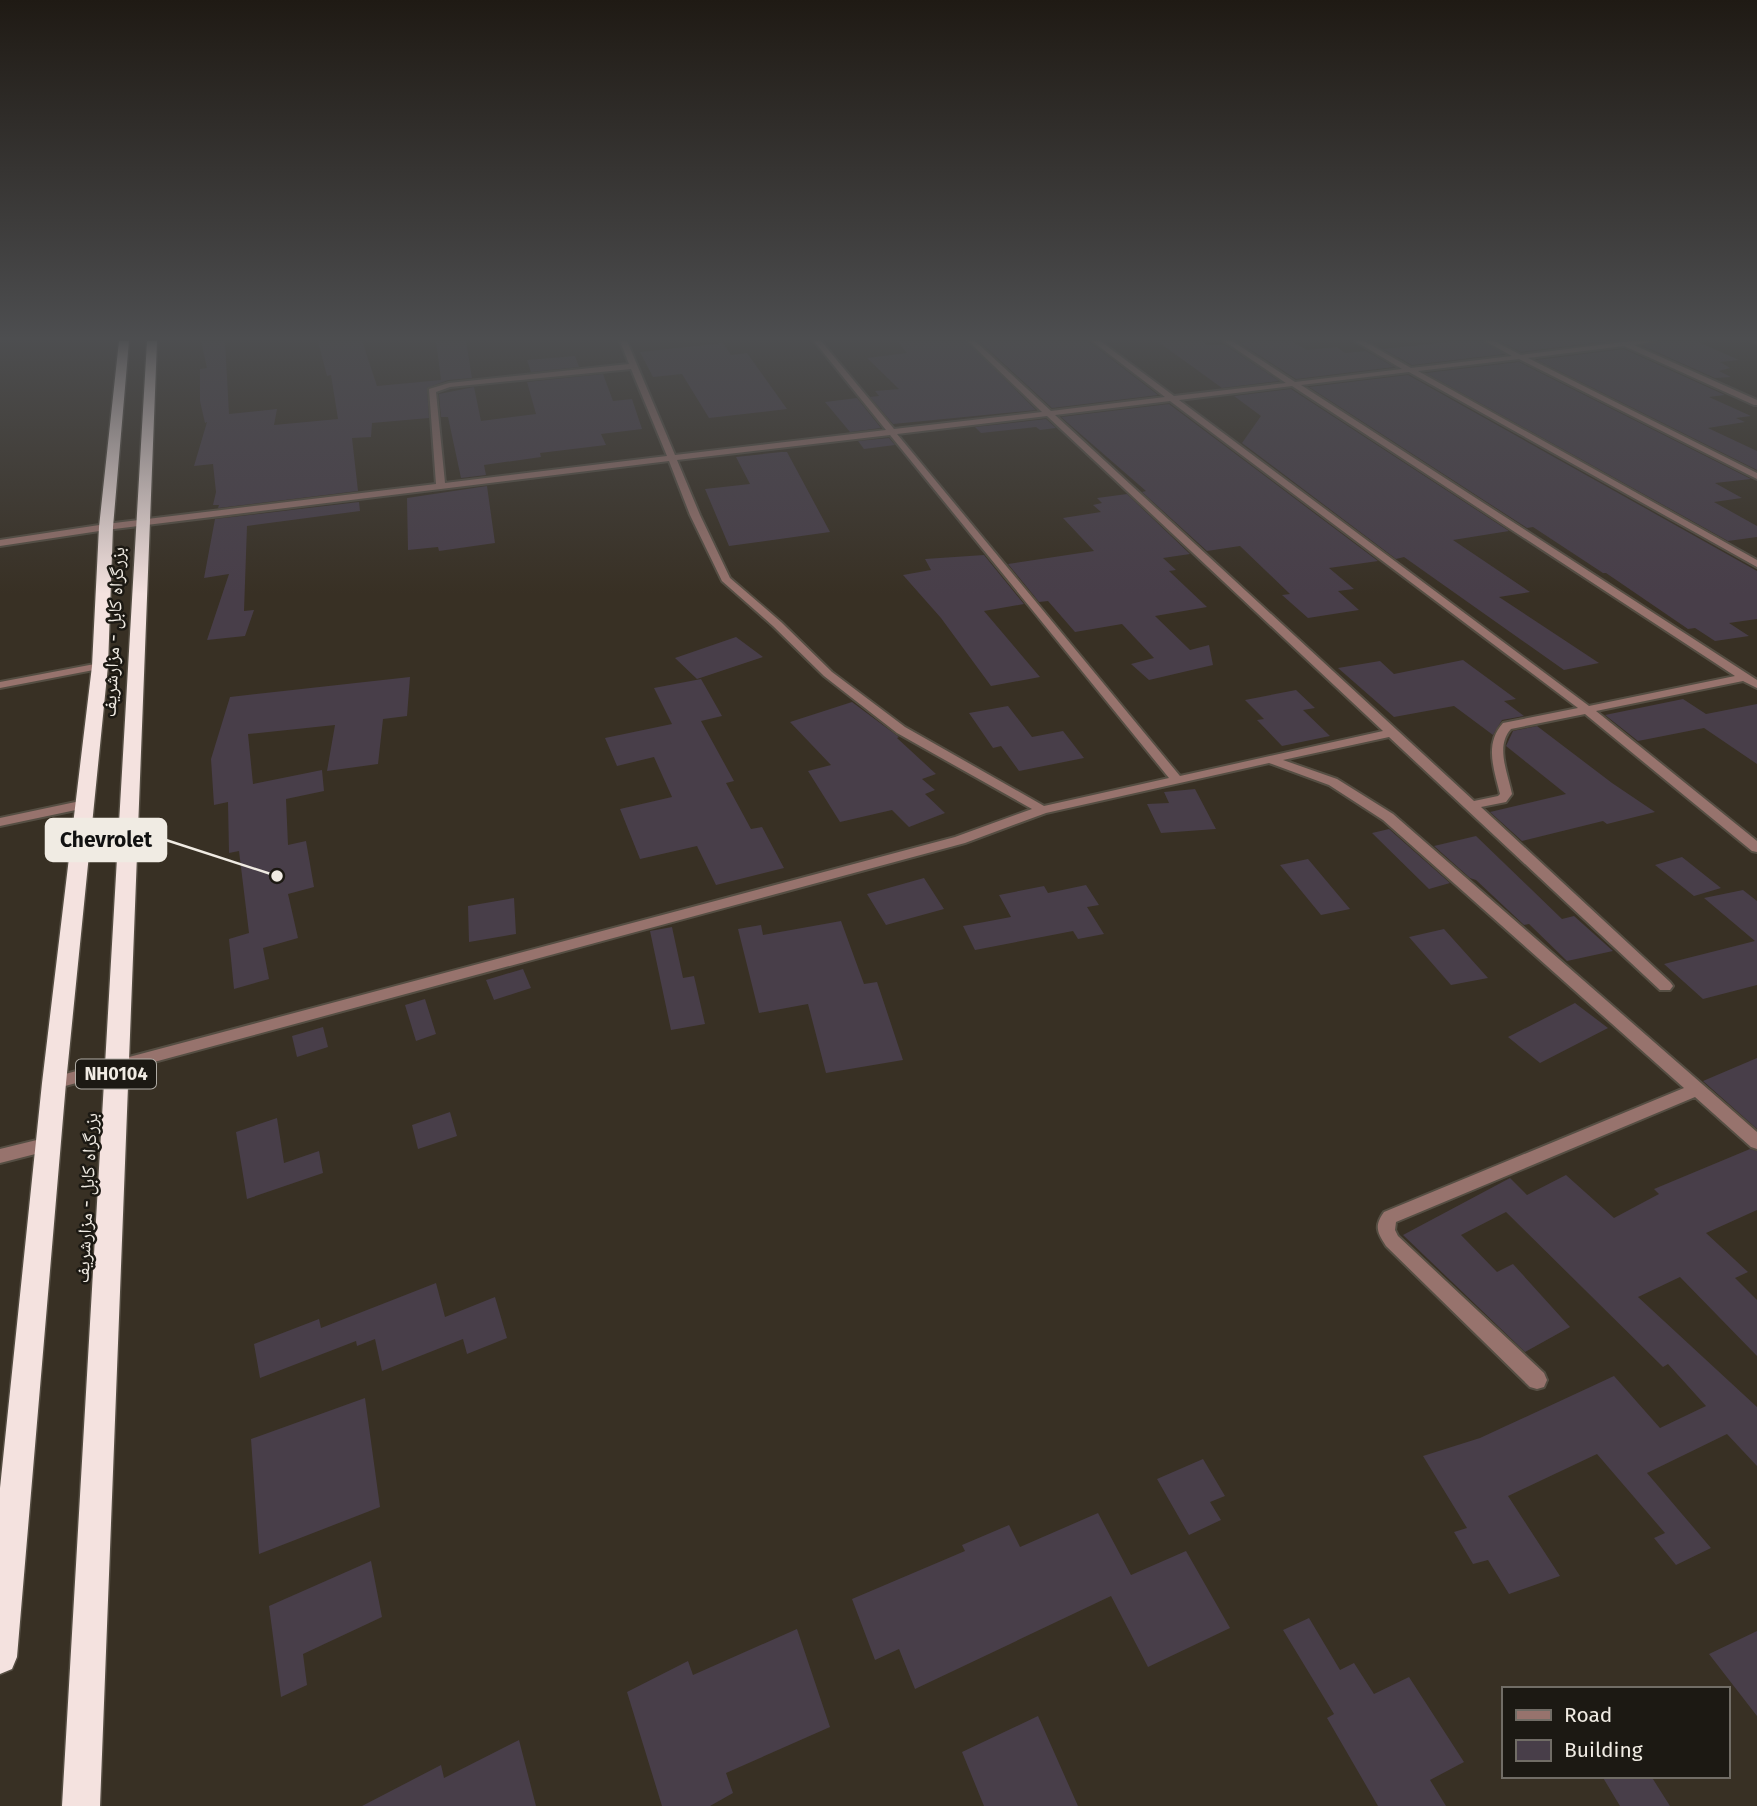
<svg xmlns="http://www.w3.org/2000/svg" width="1757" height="1806" font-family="'Fira Sans','Noto Naskh Arabic',sans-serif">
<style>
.building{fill:#483e49}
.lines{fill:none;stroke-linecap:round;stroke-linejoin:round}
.lane-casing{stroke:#554e43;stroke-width:4}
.street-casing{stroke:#554e43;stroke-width:4}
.highway-casing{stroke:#554e43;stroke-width:3}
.lane{fill:#97736d;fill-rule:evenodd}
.street{fill:#97736d;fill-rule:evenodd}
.highway{fill:#f4e2df;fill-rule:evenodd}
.labels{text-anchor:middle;stroke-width:5;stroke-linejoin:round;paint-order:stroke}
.shield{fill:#1c1913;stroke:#b0aca5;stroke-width:2}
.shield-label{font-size:18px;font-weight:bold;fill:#f0ebe3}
.street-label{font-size:19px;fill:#f0ebe3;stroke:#1c1913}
.leader{fill:none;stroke:#f0ebe3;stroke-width:2.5}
.callout-dot{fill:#f0ebe3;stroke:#1c1913;stroke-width:2.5}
.callout{fill:#f0ebe3;stroke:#f0ebe3;stroke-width:2.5}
.callout-label{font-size:21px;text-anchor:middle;font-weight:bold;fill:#111}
</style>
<rect width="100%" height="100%" fill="#383024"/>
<path class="building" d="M201,341H225L229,414L277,409L274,425L338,419L331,375L327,376L318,341H362L377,386L441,380L436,341H466L472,378L448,380L427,388L429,418L372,423L371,437L352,438L358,491L218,508L219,505H213L216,492L213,464L194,466L207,422L205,423L200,401V369L207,368Z
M897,341H966L1036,410L893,424L870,397L879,396L875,391L899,389L867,358L907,353Z
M979,341H1088L1158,395L1052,408Z
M1157,341H1202L1207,345H1225L1279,381L1222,388Z
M1252,341H1291L1307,350L1337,347L1345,353L1366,351L1394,367L1296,379L1240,343Z
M1458,341H1482L1504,354L1412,365L1383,349Z
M1500,341H1608L1521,352Z
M1657,341H1696L1739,360L1720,362L1730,368L1719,371L1731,377L1715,378L1643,346Z
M723,343L731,355L747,353L787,409L709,418L682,374L653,377L640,352Z
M1624,349L1725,395L1709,397L1751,416L1736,418L1745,422L1708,428L1757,451V470L1537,360Z
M575,356L579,367L531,372L527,360Z
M1519,362L1751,479L1715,483L1742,498L1714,502L1757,526V537L1728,541L1426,373Z
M603,374L613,401L632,399L642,429L601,434L606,445L540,453L541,457L484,465L486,475L461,478L448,417H441L439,394L474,387L481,421L536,414L527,382Z
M1408,375L1757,571V619L1729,623L1749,636L1715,641L1695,628L1688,629L1606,573H1603L1533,527L1527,528L1309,387Z
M1291,389L1509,531L1453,540L1530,592L1499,597L1599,663L1564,670L1404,557L1396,559L1242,443L1261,416L1234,396Z
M857,398L881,428L850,432L825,402Z
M1169,404L1378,561L1329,568L1354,589L1338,591L1359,610L1308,618L1282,595L1290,594L1240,546L1207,551L1142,492L1146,491L1061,417Z
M1046,419L1056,428L1040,430L1036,427L981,433L975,427Z
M889,438L895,445L864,449L858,441Z
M781,452H787L830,532L729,546L705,489L750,484L736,457Z
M487,486L495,543L439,551L438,547L408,550L407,498Z
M1127,494L1190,554L1163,558L1176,570L1169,571L1207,607L1155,616L1190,650L1209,645L1213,665L1149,680L1131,664L1154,658L1122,624L1075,632L1048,601L1039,602L1008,564L1094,551L1063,518L1101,512L1093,505L1102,503L1097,498Z
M359,502L360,511L247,526L244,611L254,610L245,636L207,640L229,574L204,578L215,519Z
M984,555L1024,604L984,611L1040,677L991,686L941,618L903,575L931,570L925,559Z
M736,637L763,657L697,679L675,658Z
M1463,660L1516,699L1504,701L1524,716L1502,720L1493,735L1454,706L1394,717L1338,668L1380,661L1394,674Z
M410,677L407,716L383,719L378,764L327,771L335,725L248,734L253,784L322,770L324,791L286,799L288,845L306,841L314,887L288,894L298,938L263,948L269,979L234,989L229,939L249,933L239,851L229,853L228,802L214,805L211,759L230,697Z
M701,679L722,716L701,721L734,781L726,783L751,829L762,827L784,868L716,885L697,846L640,859L620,809L672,797L654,757L617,766L605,738L672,724L654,688Z
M1296,690L1315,708L1303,710L1330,736L1282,746L1257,720L1264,719L1245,700Z
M1683,699L1706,714L1757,704V764L1704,728L1638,741L1605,715Z
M852,702L899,737L897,738L936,774L922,779L935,790L925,794L945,813L909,827L892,810L840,822L808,771L831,765L790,722Z
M1008,706L1032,737L1063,731L1084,758L1019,771L1001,746L993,748L969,713Z
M1537,726L1612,783L1655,812L1607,824L1603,821L1522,841L1490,812L1566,794L1506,746L1513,731Z
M1195,789L1216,829L1161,833L1147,804L1169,803L1164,792Z
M1389,829L1450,883L1429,889L1372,833Z
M1476,836L1562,919L1574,916L1613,951L1567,961L1529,924L1524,925L1476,880L1470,878L1434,846Z
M1682,857L1721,888L1694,896L1655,865Z
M1308,859L1350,909L1321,915L1280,865Z
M924,878L944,909L886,925L867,894Z
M1086,885L1099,905L1087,907L1104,934L1078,939L1073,931L975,950L963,926L1011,917L999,895L1044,886L1048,893Z
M1743,890L1757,901V985L1703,999L1664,964L1755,941L1704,898Z
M514,898L516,934L469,942L468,906Z
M841,921L864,984L877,982L903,1060L826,1073L808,1004L759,1013L738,929L761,925L763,935Z
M672,927L683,978L694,976L705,1024L671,1030L650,931Z
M1444,929L1488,978L1451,985L1409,937Z
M523,969L531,988L494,1000L486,980Z
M425,999L436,1034L416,1041L405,1005Z
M1575,1003L1608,1028L1540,1063L1508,1037Z
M323,1027L328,1047L297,1057L292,1036Z
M1757,1058V1129L1703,1081Z
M450,1112L457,1136L418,1149L412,1125Z
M277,1118L284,1163L319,1151L323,1173L247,1199L236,1132Z
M1750,1149L1757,1151V1210L1706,1233L1748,1272L1735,1278L1757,1300V1356L1680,1277L1638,1297L1757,1407V1466L1727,1434L1647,1473L1711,1548L1676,1565L1654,1538L1665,1533L1597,1454L1508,1496L1560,1576L1509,1594L1488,1560L1473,1564L1454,1532L1467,1528L1423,1456L1480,1438L1614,1376L1660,1428L1706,1406L1668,1364L1663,1367L1506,1212L1461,1235L1497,1272L1513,1264L1570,1327L1525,1352L1403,1235L1510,1178L1527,1195L1566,1175L1614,1218L1659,1194L1654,1189Z
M436,1283L445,1317L495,1297L507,1338L467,1354L463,1339L382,1371L375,1339L357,1346L356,1341L260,1378L254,1344L319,1319L321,1328Z
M365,1398L380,1507L259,1554L251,1439Z
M1203,1459L1225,1496L1210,1502L1221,1520L1189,1535L1157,1479Z
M1098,1513L1131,1575L1186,1551L1230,1628L1148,1667L1111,1596L915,1689L899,1649L875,1660L852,1599L965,1551L962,1545L1009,1525L1020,1547Z
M371,1561L382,1617L303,1654L307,1685L281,1697L269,1606Z
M1309,1618L1340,1670L1354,1663L1374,1694L1409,1677L1464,1762L1430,1780L1446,1806H1378L1327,1718L1334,1714L1283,1630Z
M797,1629L830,1727L726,1773L733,1793L710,1806H662L627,1692L688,1661L693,1675Z
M1757,1631V1716L1709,1654Z
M1038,1716L1078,1806H984L962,1752Z
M519,1740L536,1806H362L441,1765L444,1778Z
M1602,1776H1651L1670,1806H1620Z"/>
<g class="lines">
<g class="lane-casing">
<path id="lane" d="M100,663L104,664V668L0,688V682Z
M85,800L91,804L90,807L0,826V818Z
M49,1137L55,1139L57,1144L55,1149L0,1163V1149Z"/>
</g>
<g class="street-casing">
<path id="street" d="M620,341H627L675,455L886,430L814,341H821L894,429L1042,412L968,341H975L1051,411L1165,397L1092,341H1100L1174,396L1286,383L1224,341H1232L1295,382L1402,369L1355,341H1364L1411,368L1512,356L1485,341H1494L1521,355L1631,341H1655L1634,345L1757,400V405H1754L1624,346L1528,358L1757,473V479L1519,359L1418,371L1757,560V567L1409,372L1301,385L1757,680V688L1743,681L1596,711L1757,841V852L1752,851L1585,714L1511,729C1495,746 1508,774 1512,794L1506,802L1481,807L1670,982L1673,986L1670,990H1660L1389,737L1283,760L1337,779L1393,814L1757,1132V1149L1751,1147L1695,1097L1396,1222L1395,1230L1398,1236L1544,1373L1547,1380L1544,1387L1537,1389L1530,1387L1386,1246C1377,1232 1374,1226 1384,1212L1684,1088L1383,820L1329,785L1269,763L1046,813L965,843L54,1089L48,1087L46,1083L48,1079L54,1077L955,837L1032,809L897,733L824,676L773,626L722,581L690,515L669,461L106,530L0,546V540L106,524L436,484L429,389L449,383L629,364ZM631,369L667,456L445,483L436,392L450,387ZM1292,386L1735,676L1589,706L1179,400ZM1170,401L1578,708L1503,723C1484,744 1494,769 1500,794L1498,796L1474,801L1055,415ZM1047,416L1383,731L1180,776L897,434ZM890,435L1169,778L1044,806L905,727L832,672L781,622L730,578L700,515L677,460Z
M1753,341H1757V344Z"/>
</g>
<g class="highway-casing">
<path id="highway" d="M119,341H129L113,527L108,666L66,1083L17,1657L12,1669L0,1674V1488L42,1083L92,666L99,527Z
M147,341H157L100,1806H62Z"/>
</g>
<use href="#lane" class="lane"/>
<use href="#street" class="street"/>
<use href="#highway" class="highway"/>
</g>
<linearGradient id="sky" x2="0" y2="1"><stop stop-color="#1f1a14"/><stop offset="0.57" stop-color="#4d4e50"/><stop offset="1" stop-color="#4d4e50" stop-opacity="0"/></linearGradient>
<rect width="1757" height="594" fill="url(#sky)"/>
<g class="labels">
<rect class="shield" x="76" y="1059.5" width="80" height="29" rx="5"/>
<g class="shield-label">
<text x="116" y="1080">NH0104</text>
</g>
<g class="street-label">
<text transform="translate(113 632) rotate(-87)" y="7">بزرگراه کابل - مزارشریف</text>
<text transform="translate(86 1198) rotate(-87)" y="7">بزرگراه کابل - مزارشریف</text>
</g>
</g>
<path class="leader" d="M277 876L166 840"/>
<circle class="callout-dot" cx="277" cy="876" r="7"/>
<rect class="callout" x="46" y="819" width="120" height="42" rx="7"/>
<g class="callout-label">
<text x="106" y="847">Chevrolet</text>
</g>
<rect x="1502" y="1687" width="228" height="91" fill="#1c1913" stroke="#716d66" stroke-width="2"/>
<rect x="1516" y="1710" width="35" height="10" fill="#97736d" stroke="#716d66" stroke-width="2"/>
<text x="1564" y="1722" font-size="21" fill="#f0ebe3">Road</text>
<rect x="1516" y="1740" width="35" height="21" fill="#483e49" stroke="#716d66" stroke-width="2"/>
<text x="1564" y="1757" font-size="21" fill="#f0ebe3">Building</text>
</svg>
